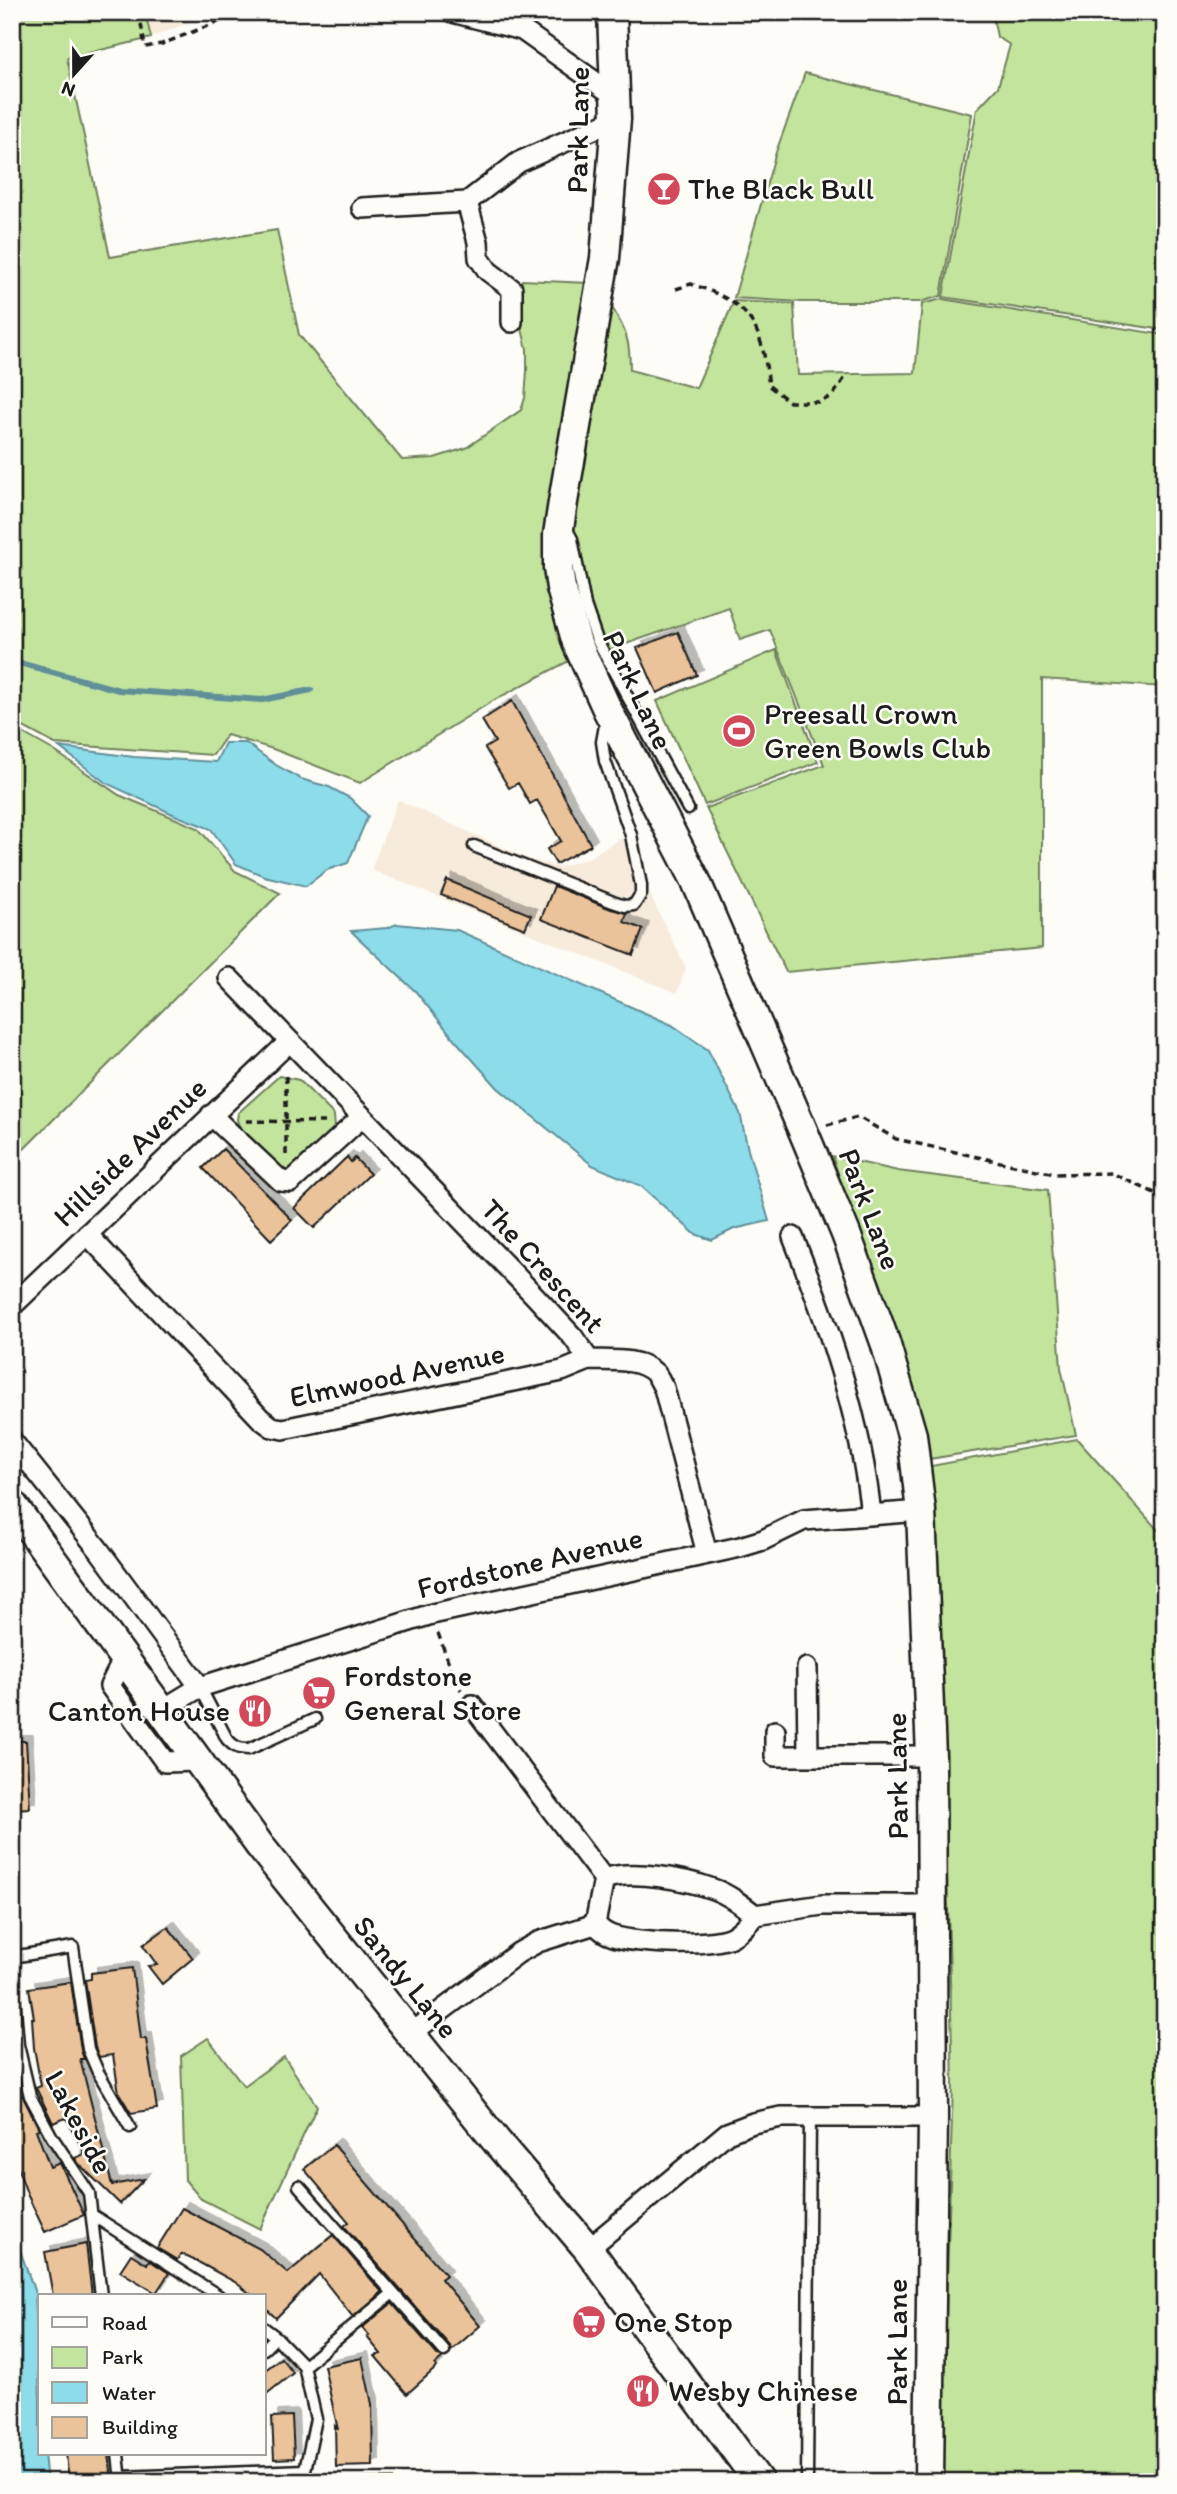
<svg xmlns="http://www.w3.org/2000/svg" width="1177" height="2494" font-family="Itim,sans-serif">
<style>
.built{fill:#f7ebdb}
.green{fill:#c2e49d;stroke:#6f805c;stroke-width:2}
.water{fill:#8ddcea;stroke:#608f98;stroke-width:2}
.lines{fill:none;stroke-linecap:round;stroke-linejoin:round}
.stream{stroke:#608f98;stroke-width:6}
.building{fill:#eac39a;stroke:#1c1c1c;stroke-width:2;filter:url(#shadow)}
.lane-casing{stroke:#1c1c1c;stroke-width:15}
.street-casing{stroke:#1c1c1c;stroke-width:24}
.secondary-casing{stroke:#1c1c1c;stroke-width:33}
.path{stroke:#1c1c1c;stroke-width:3.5;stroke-dasharray:7 5;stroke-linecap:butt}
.lane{stroke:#fdfcf7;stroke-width:10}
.street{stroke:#fdfcf7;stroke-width:19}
.secondary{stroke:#fdfcf7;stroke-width:28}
.labels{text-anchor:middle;stroke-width:5;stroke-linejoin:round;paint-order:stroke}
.street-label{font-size:30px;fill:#1c1c1c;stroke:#fdfcf7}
.poi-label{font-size:30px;fill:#1c1c1c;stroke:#fdfcf7;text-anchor:start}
</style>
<defs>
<filter id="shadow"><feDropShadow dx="6" dy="-6" stdDeviation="0" flood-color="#0004"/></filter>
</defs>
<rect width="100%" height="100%" fill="#fdfcf7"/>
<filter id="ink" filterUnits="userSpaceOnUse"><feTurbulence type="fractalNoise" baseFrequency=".0143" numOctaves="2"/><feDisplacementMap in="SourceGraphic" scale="14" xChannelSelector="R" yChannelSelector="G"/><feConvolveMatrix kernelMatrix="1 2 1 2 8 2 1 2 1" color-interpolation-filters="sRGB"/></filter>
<g filter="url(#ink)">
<path class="built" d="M145,12H214L151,38Z
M398,800L531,860L559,867L586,859L622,838L686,968L677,993L371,870Z"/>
<path class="green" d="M12,12H145L151,38L67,58L110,257L277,230L299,335L402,460L434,458L466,448L521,410L525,398L527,371V349L517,309L522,280L589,283L570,402L571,660L496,699L360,783L273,749L227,735L213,755L55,744L12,721Z
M992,12H1165V330L943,297L977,109L998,87L1010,45L997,37Z
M805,73L972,114L941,296L920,302H802L734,298L776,152Z
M942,299L1165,335V687L1042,679V948L786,972L706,808L824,765L770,630L740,640L729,608L606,651L594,617L582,559L571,528L610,304C626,330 630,339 630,370L696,388L734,301L794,304L798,375L915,373L922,304Z
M776,650L818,762L705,805L657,701Z
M12,727L53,750L119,795L198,828L235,871L280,893L12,1161Z
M279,1076L299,1080L334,1115L335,1129L290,1170H281L239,1126L237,1120L238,1113Z
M832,1156L898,1171L1048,1190L1061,1368L1076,1435L929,1459L920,1413Z
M1077,1439L1165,1538V2482H941L953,2083L941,1666L931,1466Z
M208,2038L244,2086L284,2057L317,2106L260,2229L201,2199L185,2180L181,2056Z
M393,2478V2482H185Z"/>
<path class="water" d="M225,743H246L276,765L301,779L329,787L350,798L368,816L348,863L327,870L306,886L264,876L236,864L211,829L175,815L106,783L59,747L134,757L216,762Z
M397,924L457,930L672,1025L708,1050L740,1113L748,1150L769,1221L734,1229L712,1240L695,1234L641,1186L592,1165L498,1088L455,1040L416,992L351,931L387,928Z
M12,2227L35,2293L40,2398V2454H44L47,2482H12Z"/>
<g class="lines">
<path class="stream" d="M12,661L119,690L262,700L311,690"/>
</g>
<path class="building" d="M678,632L697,675L657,693L637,648Z
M512,701L591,845L556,864L547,849L561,841L537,800L530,804L518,783L509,788L485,748L495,742L482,720Z
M447,880L531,915L525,929L441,895Z
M554,886L611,909L627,913L624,922L643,929L633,955L541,919Z
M223,1149L292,1220L271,1240L203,1168Z
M347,1157L351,1162L355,1158L370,1174L314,1228L294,1208Z
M12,1741H26L30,1808L12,1809Z
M168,1927L193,1958L162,1984L148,1966L157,1965L143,1945Z
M132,1968L141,2039H146L157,2109L131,2113L119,2093L113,2055L99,2057L95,2047L85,1980L91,1979V1973Z
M71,1982L81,2050L84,2059H80L112,2185L144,2179L120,2204L79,2164L75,2158L85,2154L66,2118L53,2123L36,2088L41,2086L34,2048L32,2018H34L29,1988Z
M22,2095L39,2129L36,2130L50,2167L60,2163L84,2215L45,2232L28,2196L12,2153V2099Z
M334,2145L446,2275L441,2279L480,2326L451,2351L450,2346L344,2226L349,2222L304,2169Z
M182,2208L260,2249L288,2273L333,2235L382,2292L353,2317L319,2274L276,2318L264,2307V2296H253L235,2282L200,2263L181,2254L177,2260L157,2248Z
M86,2244L92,2296H53L45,2252Z
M131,2254L147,2264L149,2260L169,2273L156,2293L120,2271Z
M392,2303L438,2356L443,2358L435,2365L437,2367L407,2394L375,2356L381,2354L367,2337L369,2336L362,2328Z
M281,2358L293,2373L264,2396V2371Z
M362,2358L372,2404L373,2466L336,2467L335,2426L338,2430L324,2366Z
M292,2416L294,2458L274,2459L272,2417Z
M66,2454H109L112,2482H69Z"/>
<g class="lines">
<g class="lane-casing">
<path id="lane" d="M566,528L572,539L585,605L597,640L688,809
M474,846L613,902L625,906L634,905L641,894V885L631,835L605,761L602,742L606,720
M200,1687L227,1739C234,1747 239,1749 249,1749L315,1719
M12,1957L73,1947L88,2049L98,2072L130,2127
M12,1972L18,2045L30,2096L52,2137L89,2193L101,2296
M299,2186L393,2293L304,2366
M92,2215L219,2296
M393,2293L444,2351
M264,2349L276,2337
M118,2454L121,2481
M120,2477L305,2470L316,2419L304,2366L276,2337L264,2328
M807,2482L810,2116"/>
</g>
<g class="street-casing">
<path id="street" d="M452,12L522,30L615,96
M467,202L478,242L479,258L488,271L512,289V322
M362,208L467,202L519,162L616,119
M229,978L535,1296L573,1337L589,1360C610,1361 639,1357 655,1373C659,1377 661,1384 664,1388L707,1554
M211,1115L281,1181L291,1182L362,1117
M87,1234L261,1419L272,1427L283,1429L562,1371L589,1360
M793,1237C829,1327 861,1418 871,1515
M12,1306L289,1042
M12,1441L99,1550L200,1687
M124,1658L110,1686L165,1762L196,1761
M807,1668L808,1756
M472,1705L604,1879
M162,1710L200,1687L432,1614L740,1547L763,1540L804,1520L921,1511
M775,1731V1756H931
M595,1924L604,1879C632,1869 685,1879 713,1889C728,1894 742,1905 755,1915
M409,2035L518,1953L538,1942L595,1924C599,1928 603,1932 608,1934C629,1944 710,1947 731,1937C741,1932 748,1923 755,1915L822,1905H933
M588,2249L727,2133L753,2123L781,2117H933"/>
</g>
<g class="secondary-casing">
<path id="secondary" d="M612,12L616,119L605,258L563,502L558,535V568L561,588L577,643L607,709L695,879L804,1133L846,1234L885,1342L912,1435L921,1511L931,1756L933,2117L929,2482
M12,1504L260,1846L497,2142L588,2249L759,2482"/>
</g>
<path class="path" d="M139,12L145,47L162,44L243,12
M539,19L552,12
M676,289L691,284C753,304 761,325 769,386L790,402H821L833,395L846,376
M286,1076V1158
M246,1121L326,1122
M827,1125L858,1117L896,1139L1055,1174L1112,1173L1165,1198
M438,1633L456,1683L461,1690"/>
<use href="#lane" class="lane"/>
<use href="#street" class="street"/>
<use href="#secondary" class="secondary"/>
</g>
</g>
<defs>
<g id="bar-disc" transform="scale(1.75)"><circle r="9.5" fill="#d1495b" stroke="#fdfcf7"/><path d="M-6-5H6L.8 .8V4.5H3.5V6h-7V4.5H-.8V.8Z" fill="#fff"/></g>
<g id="stadium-disc" transform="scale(1.75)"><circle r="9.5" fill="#d1495b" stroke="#fdfcf7"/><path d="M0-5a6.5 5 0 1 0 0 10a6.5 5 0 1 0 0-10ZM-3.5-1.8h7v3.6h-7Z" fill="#fff"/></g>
<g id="supermarket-disc" transform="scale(1.75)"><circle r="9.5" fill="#d1495b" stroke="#fdfcf7"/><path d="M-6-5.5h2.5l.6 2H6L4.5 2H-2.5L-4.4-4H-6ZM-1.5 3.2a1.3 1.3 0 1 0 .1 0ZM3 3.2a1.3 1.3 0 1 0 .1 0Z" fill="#fff"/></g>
<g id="restaurant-disc" transform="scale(1.75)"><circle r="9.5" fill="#d1495b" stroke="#fdfcf7"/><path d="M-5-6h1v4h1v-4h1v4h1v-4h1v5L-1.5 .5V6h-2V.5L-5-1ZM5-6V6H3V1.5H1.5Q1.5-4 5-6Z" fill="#fff"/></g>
</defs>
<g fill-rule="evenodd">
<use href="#bar-disc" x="664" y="189"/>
<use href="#stadium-disc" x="739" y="731"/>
<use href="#supermarket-disc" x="319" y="1693"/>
<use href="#restaurant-disc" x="255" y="1711"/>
<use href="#supermarket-disc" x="589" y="2322"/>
<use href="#restaurant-disc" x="643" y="2391"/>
</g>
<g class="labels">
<g class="street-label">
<text transform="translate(578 130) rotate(-89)" y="10">Park Lane</text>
<text transform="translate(638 690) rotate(65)" y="10">Park Lane</text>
<text transform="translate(130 1152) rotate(-44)" y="10">Hillside Avenue</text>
<text transform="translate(870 1209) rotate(69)" y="10">Park Lane</text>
<text transform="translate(543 1266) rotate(48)" y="10">The Crescent</text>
<text transform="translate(397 1375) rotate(-12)" y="10">Elmwood Avenue</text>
<text transform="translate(530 1563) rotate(-13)" y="10">Fordstone Avenue</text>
<text transform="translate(897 1776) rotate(-91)" y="10">Park Lane</text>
<text transform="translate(406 1977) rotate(51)" y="10">Sandy Lane</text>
<text transform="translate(79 2122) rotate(62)" y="10">Lakeside</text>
<text transform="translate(897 2342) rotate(-90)" y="10">Park Lane</text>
</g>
<g class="poi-label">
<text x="688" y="199">The Black Bull</text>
<text x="764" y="724">Preesall Crown<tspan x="764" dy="34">Green Bowls Club</tspan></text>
<text x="344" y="1686">Fordstone<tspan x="344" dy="34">General Store</tspan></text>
<text x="230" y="1721" text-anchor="end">Canton House</text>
<text x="614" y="2332">One Stop</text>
<text x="668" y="2401">Wesby Chinese</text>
</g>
</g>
<rect width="1177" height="2494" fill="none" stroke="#fdfcf7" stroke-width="42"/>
<rect x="21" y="21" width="1135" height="2452" fill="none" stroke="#1c1c1c" stroke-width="2.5" filter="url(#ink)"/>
<rect x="38" y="2294" width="228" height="161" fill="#fdfcf7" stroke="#a3a29f" stroke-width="2"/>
<rect x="52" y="2317" width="35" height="10" fill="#fdfcf7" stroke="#a3a29f" stroke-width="2"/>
<text x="102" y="2330" font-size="21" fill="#1c1c1c">Road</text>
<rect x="52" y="2347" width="35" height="21" fill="#c2e49d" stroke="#a3a29f" stroke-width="2"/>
<text x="102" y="2364" font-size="21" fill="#1c1c1c">Park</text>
<rect x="52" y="2382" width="35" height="21" fill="#8ddcea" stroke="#a3a29f" stroke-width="2"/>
<text x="102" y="2400" font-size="21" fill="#1c1c1c">Water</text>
<rect x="52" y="2417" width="35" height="21" fill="#eac39a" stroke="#a3a29f" stroke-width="2"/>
<text x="102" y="2434" font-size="21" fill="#1c1c1c">Building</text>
<g transform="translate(74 74) rotate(201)" stroke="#fdfcf7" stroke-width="5" paint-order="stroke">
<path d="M0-5L12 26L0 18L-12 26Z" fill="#1c1c1c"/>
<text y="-10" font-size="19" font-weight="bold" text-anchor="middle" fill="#1c1c1c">N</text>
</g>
</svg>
